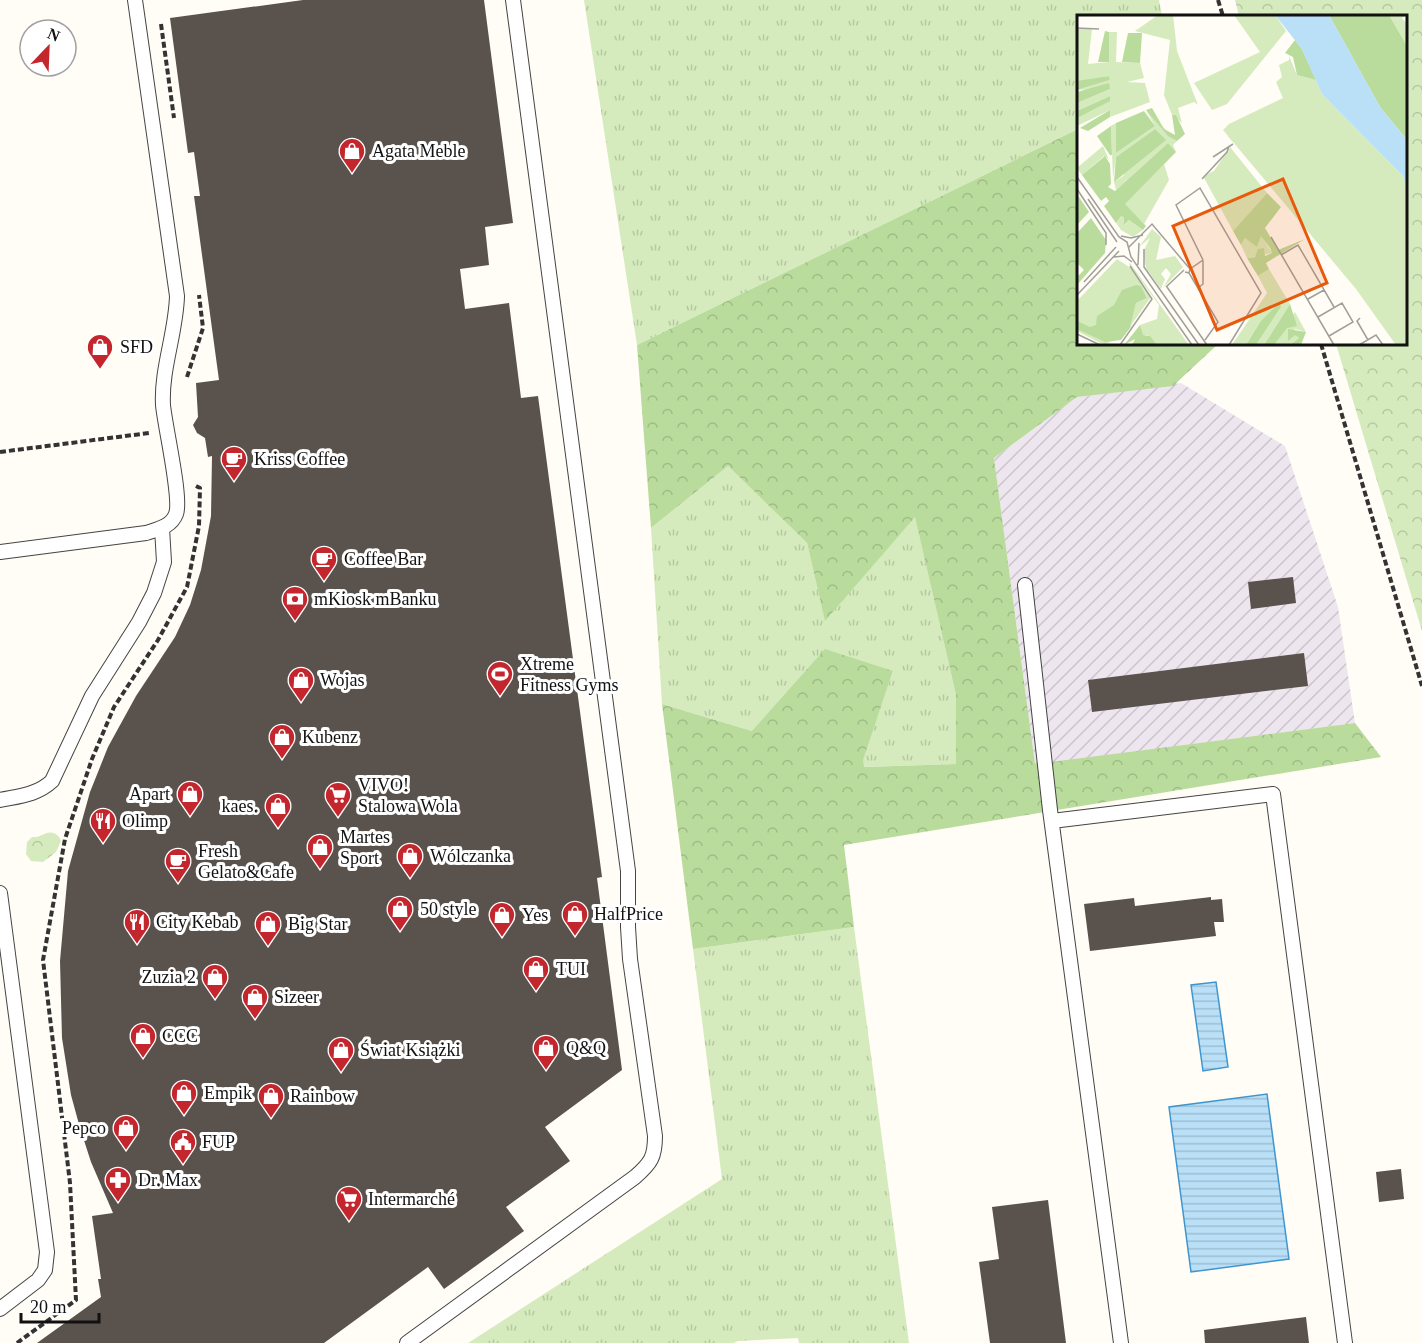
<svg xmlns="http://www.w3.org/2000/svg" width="1422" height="1343" font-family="Georgia,serif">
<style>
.industrial{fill:url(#industrial-furrows)}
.grass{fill:url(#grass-tufts)}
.forest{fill:url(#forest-crowns)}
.park{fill:url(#park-crowns)}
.water{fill:url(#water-rules);stroke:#3f96cf;stroke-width:1.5}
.building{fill:#5a524d}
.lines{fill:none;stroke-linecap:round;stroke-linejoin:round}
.service-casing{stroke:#444;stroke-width:16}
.path{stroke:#333;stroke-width:4;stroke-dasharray:6 3;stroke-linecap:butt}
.service{stroke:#fff;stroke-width:14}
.labels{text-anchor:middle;stroke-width:6;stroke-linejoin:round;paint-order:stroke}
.poi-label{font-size:18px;fill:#111;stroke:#fff;text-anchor:start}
.inset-road{fill:none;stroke:#a09f9a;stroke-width:1.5}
.view{fill:#e8590c;fill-opacity:0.15;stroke:#e8590c;stroke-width:3}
.inset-edge{fill:none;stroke:#111;stroke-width:3}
</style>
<defs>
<pattern id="industrial-furrows" width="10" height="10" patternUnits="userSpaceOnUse" patternTransform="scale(1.5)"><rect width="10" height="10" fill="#eee6ef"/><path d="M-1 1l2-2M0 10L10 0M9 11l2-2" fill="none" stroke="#cbc4cc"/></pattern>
<pattern id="grass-tufts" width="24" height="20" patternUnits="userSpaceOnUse" patternTransform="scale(1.5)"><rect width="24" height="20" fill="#d5ebbd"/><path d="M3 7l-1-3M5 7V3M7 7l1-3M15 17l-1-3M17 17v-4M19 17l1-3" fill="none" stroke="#b6c8a1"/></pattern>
<pattern id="forest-crowns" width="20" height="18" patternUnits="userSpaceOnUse" patternTransform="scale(1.5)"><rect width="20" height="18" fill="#b9dc9c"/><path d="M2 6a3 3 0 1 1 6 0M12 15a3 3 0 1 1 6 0" fill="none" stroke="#9ebc85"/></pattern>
<pattern id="park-crowns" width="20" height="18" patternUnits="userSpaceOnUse" patternTransform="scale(1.5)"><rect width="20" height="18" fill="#d5ebbd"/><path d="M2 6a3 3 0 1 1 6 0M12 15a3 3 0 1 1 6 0" fill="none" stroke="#b6c8a1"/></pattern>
<pattern id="water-rules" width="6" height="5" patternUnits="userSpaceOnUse" patternTransform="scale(1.5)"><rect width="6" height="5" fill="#b9e0f7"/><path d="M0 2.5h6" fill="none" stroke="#9ebfd3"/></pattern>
</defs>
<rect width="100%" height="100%" fill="#fffdf5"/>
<path class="industrial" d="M1181,383L1285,446L1338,607L1355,723L1035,765L994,458L1077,397Z"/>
<path class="grass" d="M584,0H1159L1162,16H1078V129L637,345Z
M728,466L807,543L825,620L915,516L956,695V764L860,767L893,671L752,731L662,704L651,528Z
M854,927L909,1343H799L798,1338L738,1341L733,1343H468L722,1179L693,949Z"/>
<path class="forest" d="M1078,129V344H1218L1173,386L1077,397L994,458L1035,764L1355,723L1381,757L844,845L854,927L693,949L662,704L752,731L825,649L893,671L863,760L864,767L956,764V695L915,517L825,621L807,543L728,466L651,528L637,345Z"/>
<path class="park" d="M1235,0H1422V631L1336,344H1406V16H1239Z
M47,833C54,831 59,835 61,841L56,852L43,862L31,861L26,854L27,842L32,837H37Z"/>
<path class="water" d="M1216,982L1228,1067L1203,1071L1191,985Z
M1267,1094L1289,1259L1191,1272L1169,1107Z"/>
<path class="building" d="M303,0H484L513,223L485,227L489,265L460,269L465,309L509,303L521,398L538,396L602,877L597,878L622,1070L545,1127L570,1161L506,1207L524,1231L444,1289L428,1267L324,1343H37L101,1297L98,1279H101L92,1216L113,1213L91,1162L80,1128L71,1095L62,1038L60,961L68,871L90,792L108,747L136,696L175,637L190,605L201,570L211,516L212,456L208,457L205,438L197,433L193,425L198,417L196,383L219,380L194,196H200L194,152L188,153L170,18Z
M1293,577L1296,603L1251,609L1248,582Z
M1304,653L1308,686L1092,712L1088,680Z
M1211,897V900L1222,899L1224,922H1214L1216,936L1090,951L1084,904L1134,898L1135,906Z
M1401,1169L1404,1199L1379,1202L1376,1172Z
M1048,1200L1066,1343H990L979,1262L999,1259L992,1207Z
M1306,1317L1309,1343H1205L1204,1330Z"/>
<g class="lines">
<g class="service-casing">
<path id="service" d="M0,552L146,533C158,529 171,527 176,514C182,499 165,427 163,405C161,369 176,333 177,296L135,0
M1025,585L1050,810L1121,1343
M0,800C19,796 37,795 52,781L92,696L139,622L154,593L164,562L162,528
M1052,821L1273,794L1345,1343
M0,893L47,1252L45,1270L38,1280L0,1309
M407,1343L635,1177C651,1163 655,1157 655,1136L630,959L628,927V871L513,0"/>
</g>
<path class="path" d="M1218,0L1223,16
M161,24L174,118
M1321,344L1422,686
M187,377L203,328L199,295
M0,452L149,433
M17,1343L76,1300L70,1183L43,960L65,839L92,759L114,707L158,640L187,587L199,526L200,488L196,486"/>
<use href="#service" class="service"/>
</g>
<defs>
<g id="shop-pin" transform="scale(1.35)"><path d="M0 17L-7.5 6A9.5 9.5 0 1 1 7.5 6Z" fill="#c4262e" stroke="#fff"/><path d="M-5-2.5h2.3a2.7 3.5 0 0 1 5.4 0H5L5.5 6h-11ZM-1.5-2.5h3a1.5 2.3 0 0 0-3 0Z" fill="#fff"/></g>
<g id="cafe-pin" transform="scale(1.35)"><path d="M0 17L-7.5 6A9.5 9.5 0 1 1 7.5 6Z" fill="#c4262e" stroke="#fff"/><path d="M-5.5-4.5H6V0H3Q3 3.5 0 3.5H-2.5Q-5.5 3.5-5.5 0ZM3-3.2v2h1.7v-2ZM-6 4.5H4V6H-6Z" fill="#fff"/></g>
<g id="bank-pin" transform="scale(1.35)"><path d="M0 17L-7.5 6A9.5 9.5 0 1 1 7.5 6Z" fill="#c4262e" stroke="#fff"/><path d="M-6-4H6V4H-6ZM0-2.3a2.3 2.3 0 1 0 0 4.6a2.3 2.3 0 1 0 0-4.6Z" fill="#fff"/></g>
<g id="stadium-pin" transform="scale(1.35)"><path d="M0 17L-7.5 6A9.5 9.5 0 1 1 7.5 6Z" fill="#c4262e" stroke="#fff"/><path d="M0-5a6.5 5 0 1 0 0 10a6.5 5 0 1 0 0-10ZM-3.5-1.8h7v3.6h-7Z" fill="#fff"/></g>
<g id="supermarket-pin" transform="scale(1.35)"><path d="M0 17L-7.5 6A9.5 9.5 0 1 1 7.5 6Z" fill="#c4262e" stroke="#fff"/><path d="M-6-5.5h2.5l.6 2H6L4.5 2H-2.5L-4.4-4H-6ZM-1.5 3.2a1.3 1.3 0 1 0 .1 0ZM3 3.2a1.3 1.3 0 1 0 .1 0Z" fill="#fff"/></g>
<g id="restaurant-pin" transform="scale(1.35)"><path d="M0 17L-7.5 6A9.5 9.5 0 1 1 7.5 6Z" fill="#c4262e" stroke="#fff"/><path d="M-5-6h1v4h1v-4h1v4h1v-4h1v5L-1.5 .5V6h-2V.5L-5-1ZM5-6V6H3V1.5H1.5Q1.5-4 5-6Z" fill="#fff"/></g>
<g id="civic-pin" transform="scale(1.35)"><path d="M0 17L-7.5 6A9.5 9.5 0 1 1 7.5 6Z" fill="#c4262e" stroke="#fff"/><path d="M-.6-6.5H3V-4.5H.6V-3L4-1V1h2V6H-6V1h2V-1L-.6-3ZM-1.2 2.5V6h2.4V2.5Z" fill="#fff"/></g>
<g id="pharmacy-pin" transform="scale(1.35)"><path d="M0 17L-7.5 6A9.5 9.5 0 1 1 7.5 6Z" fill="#c4262e" stroke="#fff"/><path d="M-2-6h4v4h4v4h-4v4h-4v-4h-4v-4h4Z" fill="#fff"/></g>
</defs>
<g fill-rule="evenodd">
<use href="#shop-pin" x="352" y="151"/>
<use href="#shop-pin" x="100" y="347"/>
<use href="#cafe-pin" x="234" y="459"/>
<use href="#cafe-pin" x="324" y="559"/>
<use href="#bank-pin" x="295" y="599"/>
<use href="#stadium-pin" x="500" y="674"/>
<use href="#shop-pin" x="301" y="680"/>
<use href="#shop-pin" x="282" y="737"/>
<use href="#shop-pin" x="190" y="794"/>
<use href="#supermarket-pin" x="338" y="795"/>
<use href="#shop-pin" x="278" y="806"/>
<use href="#restaurant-pin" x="103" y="821"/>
<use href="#shop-pin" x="320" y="847"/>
<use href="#shop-pin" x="410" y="856"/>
<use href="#cafe-pin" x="178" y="861"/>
<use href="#shop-pin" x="400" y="909"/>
<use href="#shop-pin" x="575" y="914"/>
<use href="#shop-pin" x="502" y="915"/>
<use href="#restaurant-pin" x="137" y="922"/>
<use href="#shop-pin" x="268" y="924"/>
<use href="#shop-pin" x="536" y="969"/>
<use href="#shop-pin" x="215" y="977"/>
<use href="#shop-pin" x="255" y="997"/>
<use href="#shop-pin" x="143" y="1036"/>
<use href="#shop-pin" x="546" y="1048"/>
<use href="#shop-pin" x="341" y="1050"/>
<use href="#shop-pin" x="184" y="1093"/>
<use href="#shop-pin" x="271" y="1096"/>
<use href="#shop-pin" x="126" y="1128"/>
<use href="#civic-pin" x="183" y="1142"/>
<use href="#pharmacy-pin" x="118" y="1180"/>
<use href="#supermarket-pin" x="349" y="1199"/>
</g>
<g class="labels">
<g class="poi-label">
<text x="372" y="157">Agata Meble</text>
<text x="120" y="353">SFD</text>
<text x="254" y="465">Kriss Coffee</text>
<text x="344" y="565">Coffee Bar</text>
<text x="314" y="605">mKiosk mBanku</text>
<text x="520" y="670">Xtreme<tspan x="520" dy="21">Fitness Gyms</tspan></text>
<text x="320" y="686">Wojas</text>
<text x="302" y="743">Kubenz</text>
<text x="358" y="791">VIVO!<tspan x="358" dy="21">Stalowa Wola</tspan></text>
<text x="170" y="800" text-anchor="end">Apart</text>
<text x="258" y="812" text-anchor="end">kaes.</text>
<text x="122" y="827">Olimp</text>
<text x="340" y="843">Martes<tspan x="340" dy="21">Sport</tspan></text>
<text x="198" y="857">Fresh<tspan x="198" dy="21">Gelato&amp;Cafe</tspan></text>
<text x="430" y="862">Wólczanka</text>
<text x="420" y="915">50 style</text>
<text x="594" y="920">HalfPrice</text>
<text x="522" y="921">Yes</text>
<text x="156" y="928">City Kebab</text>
<text x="288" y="930">Big Star</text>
<text x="556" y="975">TUI</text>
<text x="196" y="983" text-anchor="end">Zuzia 2</text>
<text x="274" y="1003">Sizeer</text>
<text x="162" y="1042">CCC</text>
<text x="566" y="1054">Q&amp;Q</text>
<text x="360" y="1056">Świat Książki</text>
<text x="204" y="1099">Empik</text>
<text x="290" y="1102">Rainbow</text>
<text x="106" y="1134" text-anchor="end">Pepco</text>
<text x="202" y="1148">FUP</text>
<text x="138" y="1186">Dr. Max</text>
<text x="368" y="1205">Intermarché</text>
</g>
</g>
<g transform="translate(1077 15)">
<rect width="330" height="330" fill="#fffdf5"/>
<path d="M81,0H96L100,36L121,90L117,87L101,93L105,108L95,100L87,80L93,25L58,16ZM157,0H198L209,16L150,89L135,95L117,68L183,37ZM312,0H330L325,3L330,9V31ZM0,14H15L11,49L32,47V17H40L39,47L63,48L67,63L50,67L68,68L73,87L33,102V95L0,111V103L33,81L0,96V88L33,74L0,75L33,65L32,61L0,67ZM212,41L220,60L239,65L245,79L156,127L146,115L152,109L206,83L199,67L205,62L202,50L212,45ZM69,95L100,126L96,130L99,137L91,128L39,175L37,167L46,161L78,114L39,142L36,164L34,111L39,108V138L78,111ZM26,131L32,145L27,141L5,160L0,153V148L1,152ZM153,132L190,178L156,216L126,161L137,156ZM87,149L92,165L67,209L47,189ZM43,201H48V210L52,205L66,215L56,222L44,215L39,208ZM75,214L84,222L79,245L98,241L106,252L86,273L94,259L89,253L84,259L88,264L84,274L69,253L66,237L73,223L62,232ZM184,220L195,238L170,243L164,230L168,223L180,231ZM40,244L55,254L74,282L52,313L59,288L70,283L64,271L55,274L28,316L32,327L42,324L28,329L23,328L0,316V286ZM52,249L53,248L112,330H80L71,320H65L63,310L80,304L82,290ZM192,254L213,289L187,330H179L204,292L183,307L169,330H155L190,278L181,261ZM218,297L229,317L218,314L211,325L218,319L222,323L213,330H197Z" fill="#d5ebbd"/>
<path d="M252,0H312L330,31V125L303,92ZM28,16L32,17V47H21ZM51,18H65L63,48L45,47ZM218,25L225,34L239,65L220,60L216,42L208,38ZM32,61L33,65L0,75V66ZM32,68L33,74L0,88V77ZM33,81V86L0,103V96ZM75,93L87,114L98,120L95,100H99L108,119L100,126L91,121L69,95ZM33,95V102L11,116L3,113ZM67,96L78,111L39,138V108ZM34,111L35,140H33L20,121ZM78,114L89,125L37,167L39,142ZM91,128L99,137L48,189L69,211L66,215L52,205L47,210V202L44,201L39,208L27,191L32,186L29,182L24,186L5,160L28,141L33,149L34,169L31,172L38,176ZM190,178L204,192L188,213L201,235L228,224L189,248L192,254L181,261L170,243L178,242L181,234L187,233L188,241L195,238L193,233L184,221L180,232L168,223L164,230L156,216ZM0,179L12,197L0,210ZM14,203L29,225L28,238L0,270V262L7,255L0,248V218ZM59,270L64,271L70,283L59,288L53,312L56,309L44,325L28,327L0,314V306L13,312L19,310L20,301L37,290L45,275ZM202,288L204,292L179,330H169L183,307ZM213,289L220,311L210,313L197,330H187ZM63,310L66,320L73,321L80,330H55L58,324L47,330ZM211,314L229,317L224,330H213L222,323L218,320L211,326Z" fill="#b9dc9c"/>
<path d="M245,79L326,161L330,174V330H319L279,274L151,121Z" fill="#d5ebbd"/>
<path d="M198,0H252L303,92L330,125V174L326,161L245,79L225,34Z" fill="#b9e0f7"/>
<path class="inset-road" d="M0,13L22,14M136,142L156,129M0,162L42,222L50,227L54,242L115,330M125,164L150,137L152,131M0,174L29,218V230M11,184L40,227M44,221L54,223L66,220M194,222L257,330M51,233L75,209L113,254L112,258M67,234V252L122,330M204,240L221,230L257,292M37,242L47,241L55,247M61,250L62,228M113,254L126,245L99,190L123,173L184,278L152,330M108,257L112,258L141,307L128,325M7,267L39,232M89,272L107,255M90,272L130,330M121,273L126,269V246M0,280L42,236M231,284L247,275M241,302L265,288L276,307L252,321M283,303L280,306L291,325M0,319L23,330M43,330L75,284L53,251M282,330L299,320L306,330"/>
<path class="view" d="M206,164L250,268L140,315L96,211Z"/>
<rect width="330" height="330" class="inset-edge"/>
</g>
<g transform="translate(48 48) rotate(23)"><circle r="28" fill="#ffffff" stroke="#a0a0a0" stroke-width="1.5"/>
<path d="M0-4.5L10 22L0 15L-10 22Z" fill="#c4262e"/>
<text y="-9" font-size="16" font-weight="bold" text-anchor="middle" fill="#111111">N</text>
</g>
<path d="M21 1313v9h78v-9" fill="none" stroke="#111111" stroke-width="3"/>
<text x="30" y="1313" font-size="18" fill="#111111" stroke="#ffffff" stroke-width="4.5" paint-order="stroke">20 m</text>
</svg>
